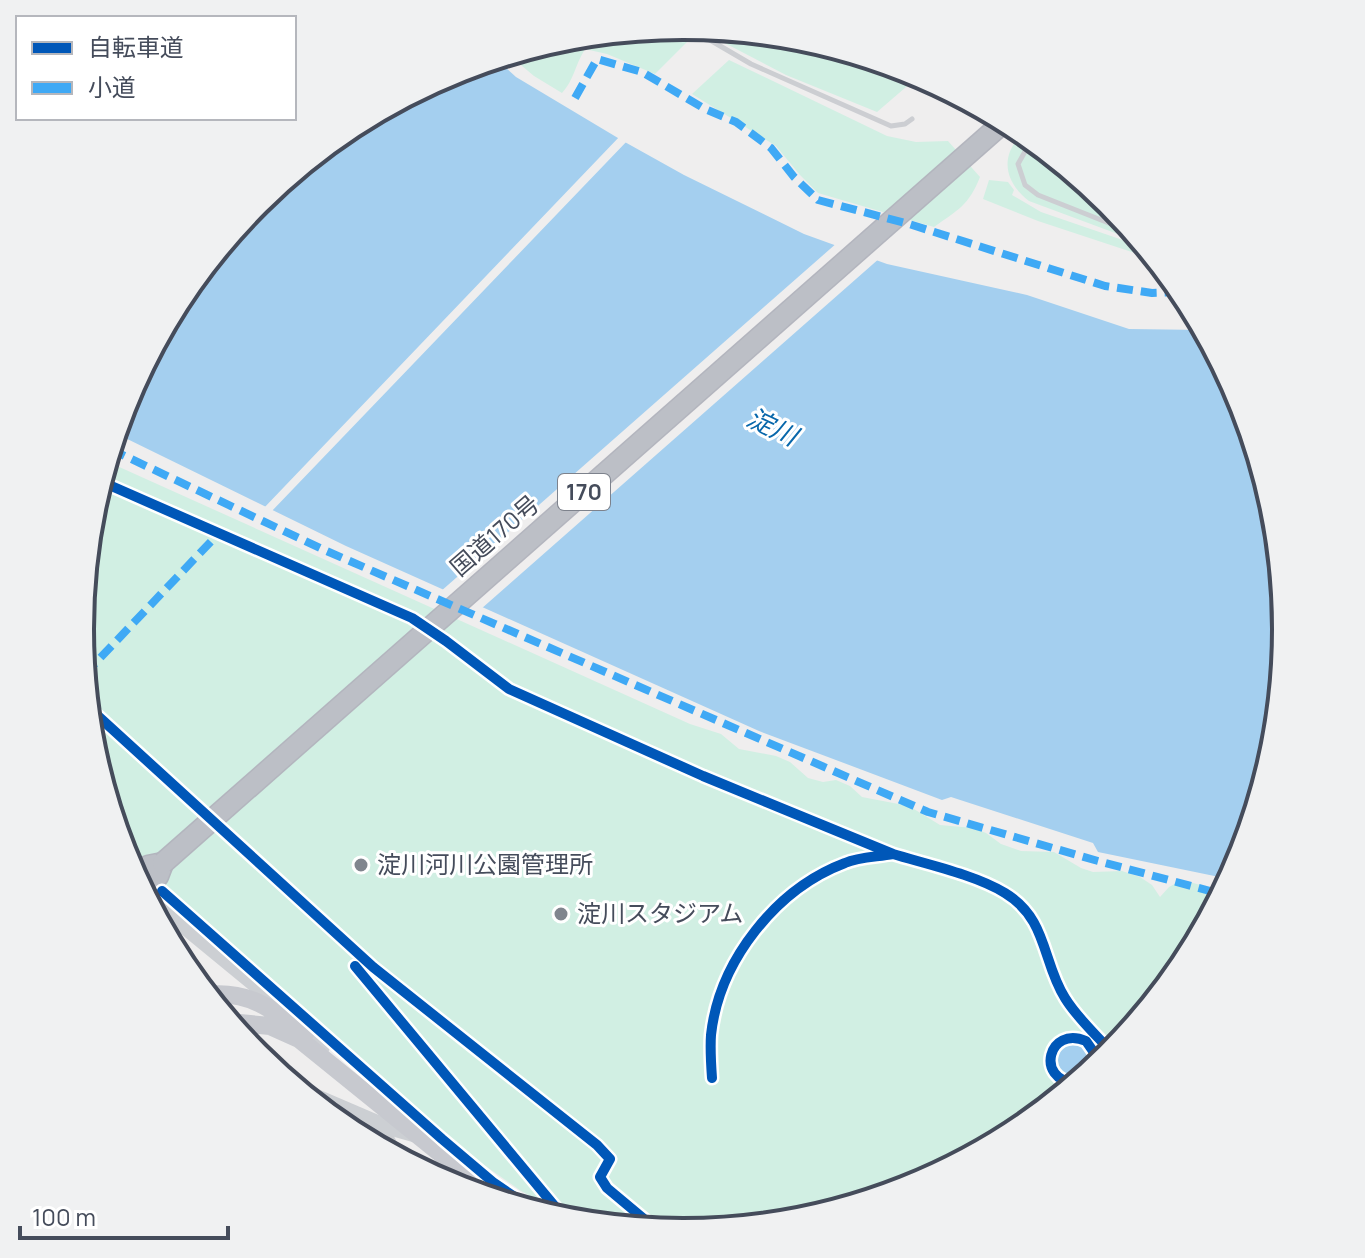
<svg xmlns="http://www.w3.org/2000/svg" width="1365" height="1258" font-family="Manrope,'Noto Sans JP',sans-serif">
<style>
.green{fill:#d1efe3}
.water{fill:#a4cfef}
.pier{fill:#efeeee}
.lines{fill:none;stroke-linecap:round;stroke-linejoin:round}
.highway-casing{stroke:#b3b5be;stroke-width:23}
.lane{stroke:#ccced2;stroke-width:5}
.street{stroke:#ccced2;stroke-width:11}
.secondary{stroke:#cccfd3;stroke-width:16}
.primary{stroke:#c7c9cf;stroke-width:18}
.highway{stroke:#bcbfc6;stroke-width:20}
.highway-bridge-casing{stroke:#b3b5be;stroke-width:23;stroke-linecap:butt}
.highway-bridge{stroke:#bcbfc6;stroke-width:20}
.quiet{stroke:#3fa9f5;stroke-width:8;stroke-dasharray:16 8;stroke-linecap:butt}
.cycleway-casing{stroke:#fff;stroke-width:15}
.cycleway{stroke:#0057b8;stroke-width:10}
.poi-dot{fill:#80858e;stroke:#fff;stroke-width:3}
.labels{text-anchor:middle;stroke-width:6;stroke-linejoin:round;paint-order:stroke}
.shield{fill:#fff;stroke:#7d828c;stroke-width:2}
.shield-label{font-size:22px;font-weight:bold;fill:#454c5b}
.street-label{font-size:24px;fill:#454c5b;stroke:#fff}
.poi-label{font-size:24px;fill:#454c5b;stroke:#fff;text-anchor:start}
.water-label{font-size:26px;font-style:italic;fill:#0767ab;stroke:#fff}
.rim{fill:none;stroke:#454c5b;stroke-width:4}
</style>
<rect width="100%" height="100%" fill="#efeeee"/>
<path class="green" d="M677,27L693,36L655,74L607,54L585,49C575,65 574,80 562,93L534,76L509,55L565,38Z
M694,27L801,38L920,75L877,112L786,75Z
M729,60L887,136L916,142L948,141L980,177C969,205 958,210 934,227L818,193L800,175L776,146L692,94Z
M1024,133L1109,203L1142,243L1029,201C1004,182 999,154 1024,133Z
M989,180L1008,182L1014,190L1012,195L1041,212L1146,248L1156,260L1038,221L983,199Z
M106,461L690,724L721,734L739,749L776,756L790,762L808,778L823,782L836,780L850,786L862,797L909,806L940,825L973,828L986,833L1001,844L1021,851L1054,852L1081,868L1093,872L1122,871L1140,877L1152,885L1160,897L1169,887L1182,880L1223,891L1184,964L1109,1056L1017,1131L913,1186L800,1220L682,1232L579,1222L521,1191L457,1146L123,853L91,746L80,629L91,511Z"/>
<path class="water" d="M496,59L516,77L623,141L684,175L804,234L887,264L1027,295L1129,329L1203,330L1240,399L1274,512L1285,629L1274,747L1239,860L1229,879L1098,852L1093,843L951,797L942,800L759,731L346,546L115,433L126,398L181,294L256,202L348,127L452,72Z
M1058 1060a15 15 0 1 1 30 0a15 15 0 1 1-30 0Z"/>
<path class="pier" d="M621,135L629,139L270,513L262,510Z
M838,242L881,257L481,609L440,592Z"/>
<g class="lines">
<g class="highway-casing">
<path id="highway" d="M135,877L148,866L163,863L158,876L142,890"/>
</g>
<path class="lane" d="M686,26L751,64L891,126L905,124L912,119
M1032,139L1018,164L1025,185L1038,195L1134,233
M106,723L209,817
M216,823L373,967L597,1145L610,1159L600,1177L607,1188L656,1229"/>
<path class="street" d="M382,1125L399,1158"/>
<path class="secondary" d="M153,881V897L161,907L279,1004L322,1047
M298,1089L382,1125L417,1135"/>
<path class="primary" d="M207,995C249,990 274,1010 305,1034
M229,1022L270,1026L299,1039L498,1200"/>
<use href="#highway" class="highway"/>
<g class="highway-bridge-casing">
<path id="highway-bridge" d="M163,863L1005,121"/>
</g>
<use href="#highway-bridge" class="highway-bridge"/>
<path class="quiet" d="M575,98L597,59L642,72L705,109L736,122L771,148L794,177L818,200L909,224L1105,286L1152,293L1182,292
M110,449L322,549L928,812L1098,861L1221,894
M84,675L219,533"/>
<g class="cycleway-casing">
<path id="cycleway" d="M100,481L412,618L446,641L509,689L703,776L893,854C926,864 976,875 1005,893C1048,919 1042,962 1065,998C1076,1016 1092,1031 1106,1046L1113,1050
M87,706L373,967L597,1145L610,1159L600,1177L607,1188L656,1229
M162,891L442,1139L494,1183L537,1212
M355,966L567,1221
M712,1078C711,1064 710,1049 711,1035C719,961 776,889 845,863C859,857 877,857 893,854
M1075,1083C1035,1080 1048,1025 1086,1041L1095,1054L1094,1067"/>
</g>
<use href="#cycleway" class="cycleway"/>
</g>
<g class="poi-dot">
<circle cx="361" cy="865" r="8"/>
<circle cx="561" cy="914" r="8"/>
</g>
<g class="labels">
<rect class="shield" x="558" y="474" width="52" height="36" rx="6"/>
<g class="shield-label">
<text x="584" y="500">170</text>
</g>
<g class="street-label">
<text transform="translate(495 536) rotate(-41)" y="8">国道170号</text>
</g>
<g class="poi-label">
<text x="377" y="873">淀川河川公園管理所</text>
<text x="577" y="922">淀川スタジアム</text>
</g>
<g class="water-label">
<text transform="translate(772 427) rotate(25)" y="9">淀川</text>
</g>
</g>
<path d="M0 0H1365V1258H0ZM94 629a589 589 0 1 1 1178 0a589 589 0 1 1-1178 0Z" fill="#f0f1f2" fill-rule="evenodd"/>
<path class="rim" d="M94 629a589 589 0 1 1 1178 0a589 589 0 1 1-1178 0Z"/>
<rect x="16" y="16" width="280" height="104" fill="#ffffff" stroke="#b5b7bd" stroke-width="2"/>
<rect x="32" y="42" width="40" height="12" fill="#0057b8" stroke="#b5b7bd" stroke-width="2"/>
<text x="88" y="56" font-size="24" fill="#454c5b">自転車道</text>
<rect x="32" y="82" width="40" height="12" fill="#3fa9f5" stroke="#b5b7bd" stroke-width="2"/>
<text x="88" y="96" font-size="24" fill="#454c5b">小道</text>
<path d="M20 1226v12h208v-12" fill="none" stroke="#454c5b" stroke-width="4"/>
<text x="32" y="1226" font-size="24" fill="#454c5b" stroke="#ffffff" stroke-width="6" paint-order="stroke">100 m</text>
</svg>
